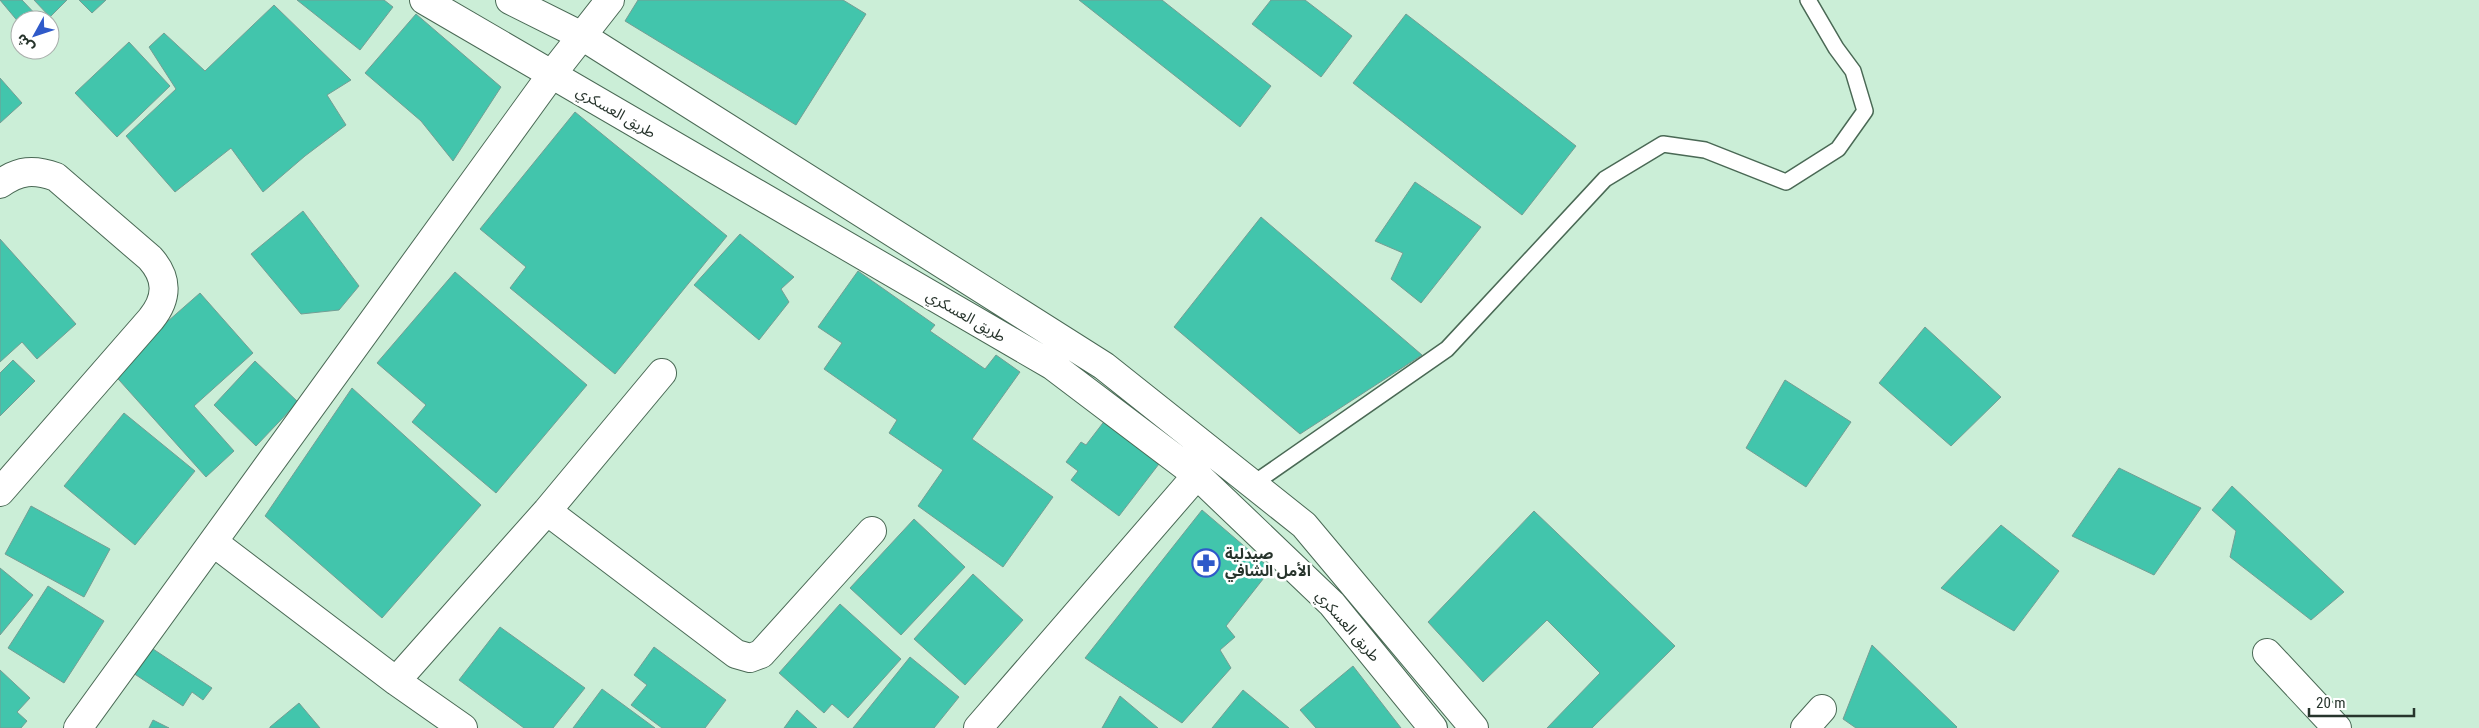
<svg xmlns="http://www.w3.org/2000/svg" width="2479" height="728" font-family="'Roboto Condensed','Noto Sans Arabic',sans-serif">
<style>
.building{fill:#42c5ac;stroke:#749e94}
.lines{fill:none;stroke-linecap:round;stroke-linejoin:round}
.lane-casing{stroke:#4a6955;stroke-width:18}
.street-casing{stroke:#4a6955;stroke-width:30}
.secondary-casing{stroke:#4a6955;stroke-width:30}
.lane{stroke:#fff;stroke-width:15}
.street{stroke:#fff;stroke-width:28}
.secondary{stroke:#fff;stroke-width:28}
.labels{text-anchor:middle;stroke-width:5;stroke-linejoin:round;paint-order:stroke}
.street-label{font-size:15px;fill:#27342c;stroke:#fff}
.poi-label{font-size:15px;font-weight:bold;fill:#27342c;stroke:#fff;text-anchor:start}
</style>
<rect width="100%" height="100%" fill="#cbeed7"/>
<path class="building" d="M0,0H22L41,20H20V24Z
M34,0H67L50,17Z
M79,0H106L92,13Z
M297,0H384L393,7L360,50Z
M638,0H843L866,14L796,125L625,21Z
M1079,0H1162L1271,86L1240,127Z
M1271,0H1305L1352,36L1321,77L1252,24Z
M274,5L351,80L327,95L346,125L305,156L263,192L231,148L175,192L126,136L176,89L149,47L164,33L205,71Z
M416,14L501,87L453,161L421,121L365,73Z
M1406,14L1576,146L1522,215L1353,83Z
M129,42L170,86L117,137L75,93Z
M0,78L22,103L0,123Z
M575,112L727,236L615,374L510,288L526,267L480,229Z
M1415,182L1481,227L1421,303L1391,279L1403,253L1375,241Z
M303,211L359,286L339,310L301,314L251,254Z
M1261,217L1422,355L1300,434L1174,327Z
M740,234L794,277L781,289L789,302L759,340L694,285Z
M0,239L76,324L37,359L22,342L0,362Z
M858,271L935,325L930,331L985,369L996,355L1020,372L972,439L1053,497L1003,567L918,506L943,470L889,433L897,420L824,369L842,343L818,327Z
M455,272L587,385L496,493L412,422L426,405L377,363Z
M200,293L253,353L194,406L234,451L206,477L111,371Z
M1925,327L2001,397L1951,446L1879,383Z
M13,360L35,381L0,416V373Z
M255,361L298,402L256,446L214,405Z
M1785,380L1851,422L1806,487L1746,448Z
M352,388L481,505L382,618L265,516Z
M124,413L195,471L135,545L64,486Z
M1106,419L1162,460L1119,516L1071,480L1078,471L1066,462L1081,442L1086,445Z
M2119,468L2201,508L2154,575L2072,536Z
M2232,486L2344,592L2311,620L2230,557L2236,531L2212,510Z
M31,506L110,549L84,597L5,554Z
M1202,510L1271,569L1226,626L1235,637L1220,650L1231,668L1182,723L1085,658Z
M1534,511L1675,646L1592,728H1547L1600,673L1547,620L1483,682L1428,622Z
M914,519L965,567L901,635L850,588Z
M2001,525L2059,571L2014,631L1941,588Z
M0,568L33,595L0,635Z
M973,574L1023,620L965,685L914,639Z
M48,586L104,621L64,683L8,648Z
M840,604L901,659L848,718L832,704L824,713L779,673Z
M500,627L585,688L553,728H524L459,680Z
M1872,645L1957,727L1956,728H1856L1843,719Z
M150,647L212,688L203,700L192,692L183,706L133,673Z
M654,647L726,700L705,728H662L631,705L647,685L634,675Z
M910,657L959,697L934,728H853Z
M1353,666L1401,728H1316L1300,710Z
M0,670L30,698L17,712L27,721L21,728H0Z
M602,689L655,728H573Z
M1243,690L1289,728H1212Z
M1120,696L1158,728H1102Z
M299,703L320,728H270V727Z
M797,710L817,728H784Z
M153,720L169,728H149Z"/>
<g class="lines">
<g class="lane-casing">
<path id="lane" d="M1253,484L1447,349L1605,179L1663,144L1705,150L1786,182L1838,149L1865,111L1853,71L1836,48L1808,0"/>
</g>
<g class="street-casing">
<path id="street" d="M0,184C19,170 34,169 56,177L150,258C168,278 168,298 151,319L0,492
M547,511L736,654L750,658L761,654L872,531
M213,542L396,681L463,728
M2267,653L2337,728
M396,681L547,511L662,373
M78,728L552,74L610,0
M978,728L1197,475
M1805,728L1822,709"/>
</g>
<g class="secondary-casing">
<path id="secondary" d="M424,0L1053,366L1197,475L1332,604L1433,728
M510,0L582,36L1104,366L1304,525L1474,728"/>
</g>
<use href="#lane" class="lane"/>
<use href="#street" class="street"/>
<use href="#secondary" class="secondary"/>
</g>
<defs>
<g id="pharmacy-ring" transform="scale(1.4375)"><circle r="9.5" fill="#fff" stroke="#2f5ac9" stroke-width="1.5"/><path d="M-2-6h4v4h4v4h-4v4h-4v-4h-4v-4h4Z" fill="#2f5ac9"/></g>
</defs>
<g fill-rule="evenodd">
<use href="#pharmacy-ring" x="1206" y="563"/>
</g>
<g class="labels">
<g class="street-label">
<text transform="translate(616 112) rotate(30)" y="5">طريق العسكري</text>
<text transform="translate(966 316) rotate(30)" y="5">طريق العسكري</text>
<text transform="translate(1348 626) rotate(49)" y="5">طريق العسكري</text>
</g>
<g class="poi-label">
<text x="1225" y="559">صيدلية<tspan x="1225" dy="17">الأمل الشافي</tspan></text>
</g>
</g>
<g transform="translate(35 35) rotate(230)"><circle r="24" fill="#ffffff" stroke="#a9aeab"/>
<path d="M0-4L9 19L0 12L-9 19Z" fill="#2f5ac9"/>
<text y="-8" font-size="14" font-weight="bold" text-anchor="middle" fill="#27342c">ش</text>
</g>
<path d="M2309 708v8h105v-8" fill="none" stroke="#27342c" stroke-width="2.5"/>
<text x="2316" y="708" font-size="15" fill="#27342c" stroke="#ffffff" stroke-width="4" paint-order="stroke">20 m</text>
</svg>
